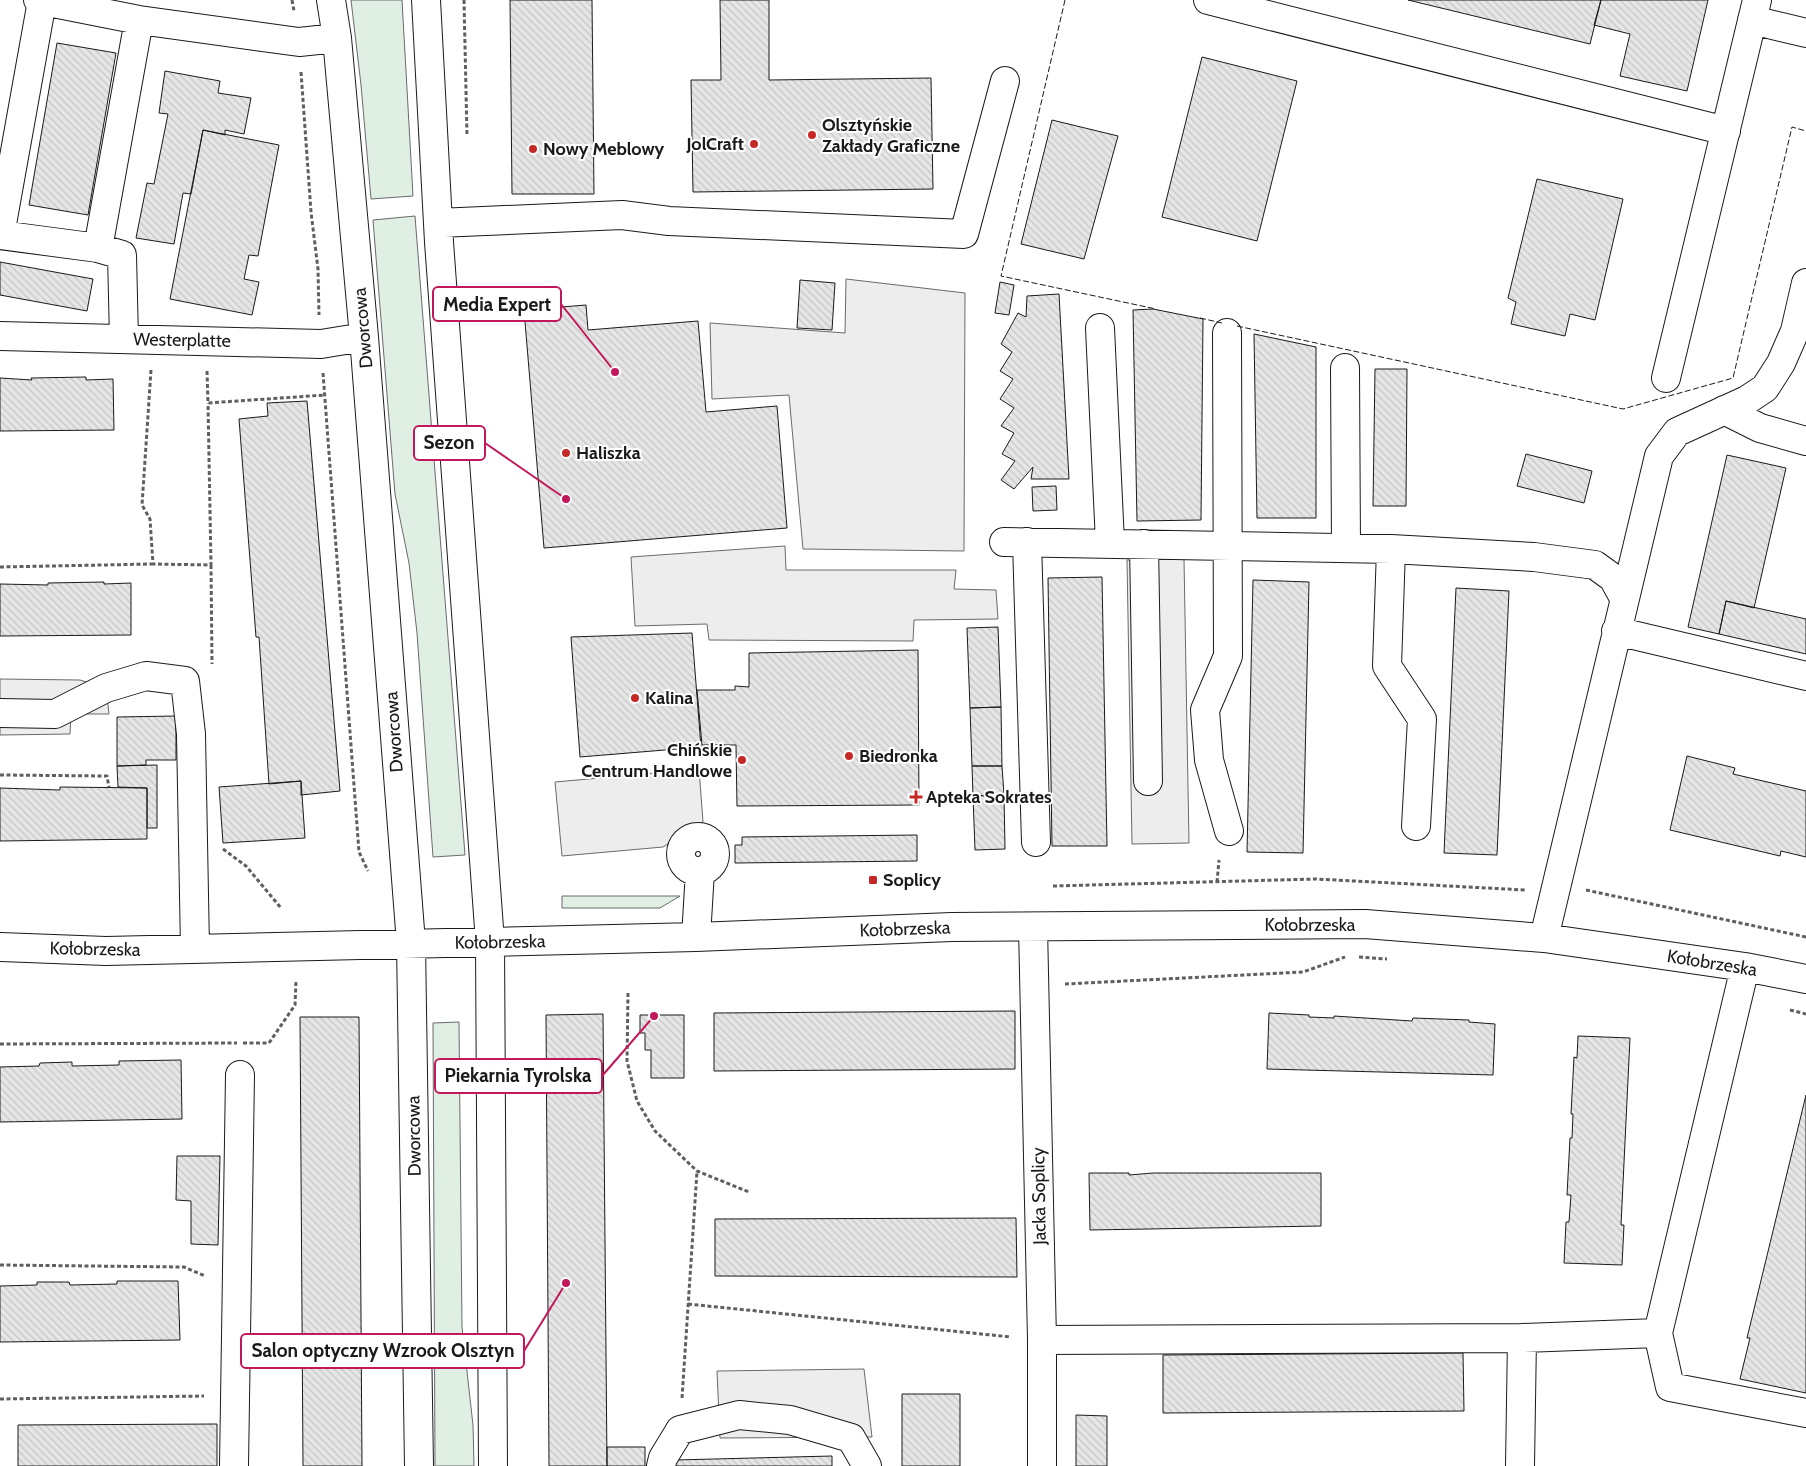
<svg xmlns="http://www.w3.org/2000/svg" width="1806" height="1466" font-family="Cabin,sans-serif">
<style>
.grass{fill:#e0efe3;stroke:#6a6a6a}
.parking{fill:#ededed;stroke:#6a6a6a}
.building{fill:url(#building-back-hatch);stroke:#1a1a1a}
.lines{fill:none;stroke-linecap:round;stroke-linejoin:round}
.minor-casing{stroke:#1a1a1a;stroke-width:30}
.path{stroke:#5f5f5f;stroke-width:3;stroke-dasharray:4 2.5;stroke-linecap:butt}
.minor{stroke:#fff;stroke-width:28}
.fence{stroke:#1a1a1a;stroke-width:1;stroke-dasharray:6 2.5;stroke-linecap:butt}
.poi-dot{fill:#c62828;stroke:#fff;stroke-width:2}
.labels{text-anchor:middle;stroke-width:4;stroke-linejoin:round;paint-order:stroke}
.poi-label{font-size:18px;font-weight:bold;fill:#1a1a1a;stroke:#fff;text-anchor:start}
.street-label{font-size:18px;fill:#1a1a1a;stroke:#fff}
.leader{fill:none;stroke:#c2185b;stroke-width:2}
.callout-dot{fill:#c2185b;stroke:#fff;stroke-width:2}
.callout{fill:#fff;stroke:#c2185b;stroke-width:2}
.callout-label{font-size:19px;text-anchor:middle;font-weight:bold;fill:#1a1a1a}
</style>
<defs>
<pattern id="building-back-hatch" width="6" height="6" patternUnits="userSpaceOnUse" patternTransform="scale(1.25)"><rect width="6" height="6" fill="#e6e6e6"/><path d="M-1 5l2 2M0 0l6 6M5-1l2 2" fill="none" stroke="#c5c5c5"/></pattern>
</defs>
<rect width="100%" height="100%" fill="#fff"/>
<path class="grass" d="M351,0H402L413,196L371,199L361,85Z
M415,216L465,855L433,857L417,633L409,563L395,494L373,220Z
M562,896H680L660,908H562Z
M459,1022L462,1327L473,1425L474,1466H435L433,1023Z"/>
<path class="parking" d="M846,279L965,293L964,551L803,549L789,395L712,399L710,323L845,333Z
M785,546L786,570H956L954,589L996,590L998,619L914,620L913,641L709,640L707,624L635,626L631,557Z
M1184,559L1189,843L1132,844L1127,560Z
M0,679L80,680L106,688L109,714H71L70,734L0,735Z
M699,769L703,822L663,847L562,856L555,782Z
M864,1369L872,1437L720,1438L717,1371Z"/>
<path class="building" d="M510,0H592L594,194H512Z
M720,0H769V80L931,78L933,189L693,192L691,80H721Z
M1408,0H1601L1590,44Z
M1601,0H1708L1687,91L1620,76L1630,34L1594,25Z
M57,43L116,53L88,215L29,205Z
M1202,57L1297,81L1257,241L1162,217Z
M165,71L220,81L218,93L251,98L244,134L225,130V135L203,130L191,194L183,193L174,244L136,238L147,183L154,184L168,114L159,113Z
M1052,120L1118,136L1084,259L1021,244Z
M203,130L279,145L258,256L249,255L244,279L259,282L252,315L170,299Z
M1537,179L1623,199L1595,320L1570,314L1565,336L1511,324L1516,302L1508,298Z
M0,262L93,279L87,311L0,295Z
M800,280L835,283L832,330L797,328Z
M1000,282L1014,285L1009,315L995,313Z
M1059,294L1069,479H1031L1033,467L1014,489L1001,480L1015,461L1002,454L1014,433L1001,426L1014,408L1000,399L1013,379L1000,371L1012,352L1001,344L1018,313L1026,317L1027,296Z
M586,305L588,330L698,321L706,412L777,406L787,528L544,548L524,310Z
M1153,309L1203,319L1201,520L1137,521L1133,310Z
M1254,334L1316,347V518H1257Z
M1375,369H1407L1406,506H1373Z
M86,377V380L113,379L114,430L0,431V378L32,380L31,378Z
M307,401L340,791L301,795V781L269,784L259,637H256L239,419L268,416L267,403Z
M1526,454L1592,471L1584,503L1517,486Z
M1727,455L1786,468L1754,608L1726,601L1719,634L1688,627Z
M1056,486L1057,510L1033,511L1032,487Z
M1102,577L1107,846H1052L1048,578Z
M1253,580L1309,582L1303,853L1247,852Z
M104,582V584L131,583V635L0,636V584L48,585V583Z
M1456,588L1509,591L1497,855L1444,853Z
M1726,601L1806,619V654L1719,634Z
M998,627L1001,707L970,708L967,628Z
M692,633L701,747L580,757L571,637Z
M918,650L919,805L737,806L736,745H702L697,690H735V686L749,687V653Z
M1001,707L1002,766H972L970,708Z
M176,716V760H146V765L117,766V717Z
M1687,756L1735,768L1733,774L1806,791V857L1781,851L1780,856L1670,830Z
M157,765V828H147V788L118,787L117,766Z
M972,766H1002L1004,795L973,796Z
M301,781L305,838L223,843L219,787Z
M60,787L147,788V839L0,841V788L60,790Z
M1004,795L1005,849L975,850L973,796Z
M917,835V861L735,863V845H742V837Z
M1015,1011V1069L714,1071V1013Z
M1269,1013L1309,1015V1017L1334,1018V1016L1412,1021L1413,1018L1469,1020V1022L1495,1024L1493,1075L1267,1069Z
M603,1014L607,1466H549L546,1015Z
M640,1015H684V1078H651V1050H645V1033H640Z
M300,1017H359L362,1466H303Z
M1578,1036L1630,1038L1621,1225H1624L1622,1265L1564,1263L1566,1222H1569L1571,1195H1567L1570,1138H1572L1573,1114H1571L1574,1057L1577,1058Z
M181,1060L182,1119L0,1122V1067L39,1066L40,1063L72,1062V1066L119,1065V1061Z
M1806,1095V1393L1740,1379L1750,1338H1747Z
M177,1156H220L218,1245L191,1244V1201L176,1200Z
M1089,1173H1129V1175L1153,1173H1321V1226L1090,1230Z
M1016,1218L1017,1277L715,1276V1219Z
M117,1281H178L180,1340L0,1342V1286L37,1285V1282H69L70,1285L117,1284Z
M1463,1353L1464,1411L1163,1413V1355Z
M902,1394H960V1466H902Z
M1076,1415L1107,1416V1466H1076Z
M217,1424V1466H18V1425Z
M607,1447H645V1466H607Z
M832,1456V1466H675V1460Z"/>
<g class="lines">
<g class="minor-casing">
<path id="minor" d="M38,0L139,20L299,42L337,38
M331,0L337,38L364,337L411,943L419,1466
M426,0L439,242L490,942L493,1466
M1208,0L1726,131
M1752,20L1806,33
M438,223L622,215L669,221L964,234L1005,81
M0,235L98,248L139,20
M0,235L42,1
M98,248L122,255L124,339
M1100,328L1110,543
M1227,333L1228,656L1205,710L1209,760L1229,831
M0,336L321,344L364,337
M1345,368L1346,548
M1666,378L1757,0
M1724,410L1760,428L1806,441
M1004,542L1391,549L1534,557L1595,565L1613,578L1624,598
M1027,542L1036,842
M1144,544L1148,781
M1391,549L1387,666L1422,719L1416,826
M1616,631L1806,676
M0,713L55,714L106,688L146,676L185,681L191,734L195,948
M681 854a17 17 0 1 1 34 0a17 17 0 1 1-34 0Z
M1033,927L1042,1340V1466
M696,937L700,871
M1544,938L1659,456L1677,432L1747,400L1765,388L1781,363L1795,331L1806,283
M0,947L106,951L696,937L952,927L1365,924L1544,938L1745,967L1806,979
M1745,967L1658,1333L1670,1387L1806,1413
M1522,1338L1658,1333
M1042,1340L1522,1338L1520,1466
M234,1466L240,1075
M661,1466L663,1458L680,1430L739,1415L790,1420L851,1438L867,1466"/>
</g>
<path class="path" d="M292,0L294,11
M464,0L467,136
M301,72L311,212L318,269L319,315
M151,370L142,505L150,519L153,564L211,565L208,403
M207,371L208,403L325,395
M323,373L359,852L368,871
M211,565L212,664
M0,567L153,564
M0,775L107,776L109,787
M223,849L246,866L281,908
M1217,882L1219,860
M1053,886L1316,879L1525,890
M1586,890L1806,937
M1359,957L1387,959
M1065,984L1303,972L1345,957
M628,993L627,1061L637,1101L655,1131L697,1171L749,1192
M1790,1010L1806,1014
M243,1043H269L295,1005L296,981
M0,1044L237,1043
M0,1265L184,1267L205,1276
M688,1304L1011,1337
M682,1398L697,1171
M0,1399L204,1396"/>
<use href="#minor" class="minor"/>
<path class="fence" d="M1065,0L1001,276L1156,309
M1200,318L1222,323
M1237,326L1623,409L1733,378L1792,127L1806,131"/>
</g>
<g class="poi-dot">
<circle cx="812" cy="135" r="5"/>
<circle cx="754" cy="144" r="5"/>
<circle cx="533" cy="149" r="5"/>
<circle cx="566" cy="453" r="5"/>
<circle cx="635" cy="698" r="5"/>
<circle cx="849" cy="756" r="5"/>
<circle cx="742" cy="760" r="5"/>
<path d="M913.5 789.5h5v5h5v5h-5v5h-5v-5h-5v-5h5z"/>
<rect x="868" y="875" width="10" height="10" rx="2.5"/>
</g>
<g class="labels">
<g class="poi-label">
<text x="822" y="131">Olsztyńskie<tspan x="822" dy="21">Zakłady Graficzne</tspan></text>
<text x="744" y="150" text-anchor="end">JolCraft</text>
<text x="543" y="155">Nowy Meblowy</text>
<text x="576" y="459">Haliszka</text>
<text x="645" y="704">Kalina</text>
<text x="732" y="756" text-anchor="end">Chińskie<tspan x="732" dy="21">Centrum Handlowe</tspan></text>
<text x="859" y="762">Biedronka</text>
<text x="926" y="803">Apteka Sokrates</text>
<text x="883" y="886">Soplicy</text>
</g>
<g class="street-label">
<text transform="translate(363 328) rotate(-95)" y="6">Dworcowa</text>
<text transform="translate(182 340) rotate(1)" y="6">Westerplatte</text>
<text transform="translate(394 732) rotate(-94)" y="6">Dworcowa</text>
<text x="1310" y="931">Kołobrzeska</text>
<text transform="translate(905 929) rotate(-2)" y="6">Kołobrzeska</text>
<text transform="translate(500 942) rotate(-1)" y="6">Kołobrzeska</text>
<text transform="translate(95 949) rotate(1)" y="6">Kołobrzeska</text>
<text transform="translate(1712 963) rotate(9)" y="6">Kołobrzeska</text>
<text transform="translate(414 1136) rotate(-91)" y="6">Dworcowa</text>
<text transform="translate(1039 1196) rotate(-91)" y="6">Jacka Soplicy</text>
</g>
</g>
<path class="leader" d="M615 372L561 304M566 499L485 443M654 1016L602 1076M566 1283L524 1351"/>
<g class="callout-dot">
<circle cx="615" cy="372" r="5"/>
<circle cx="566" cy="499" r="5"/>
<circle cx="654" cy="1016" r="5"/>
<circle cx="566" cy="1283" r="5"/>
</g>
<g class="callout">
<rect x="433" y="287" width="128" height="34" rx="5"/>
<rect x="414" y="426" width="71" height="34" rx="5"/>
<rect x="435" y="1059" width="167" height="34" rx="5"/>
<rect x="241" y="1334" width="283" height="34" rx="5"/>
</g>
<g class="callout-label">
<text x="497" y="311">Media Expert</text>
<text x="449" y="449">Sezon</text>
<text x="518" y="1082">Piekarnia Tyrolska</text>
<text x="383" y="1357">Salon optyczny Wzrook Olsztyn</text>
</g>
</svg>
